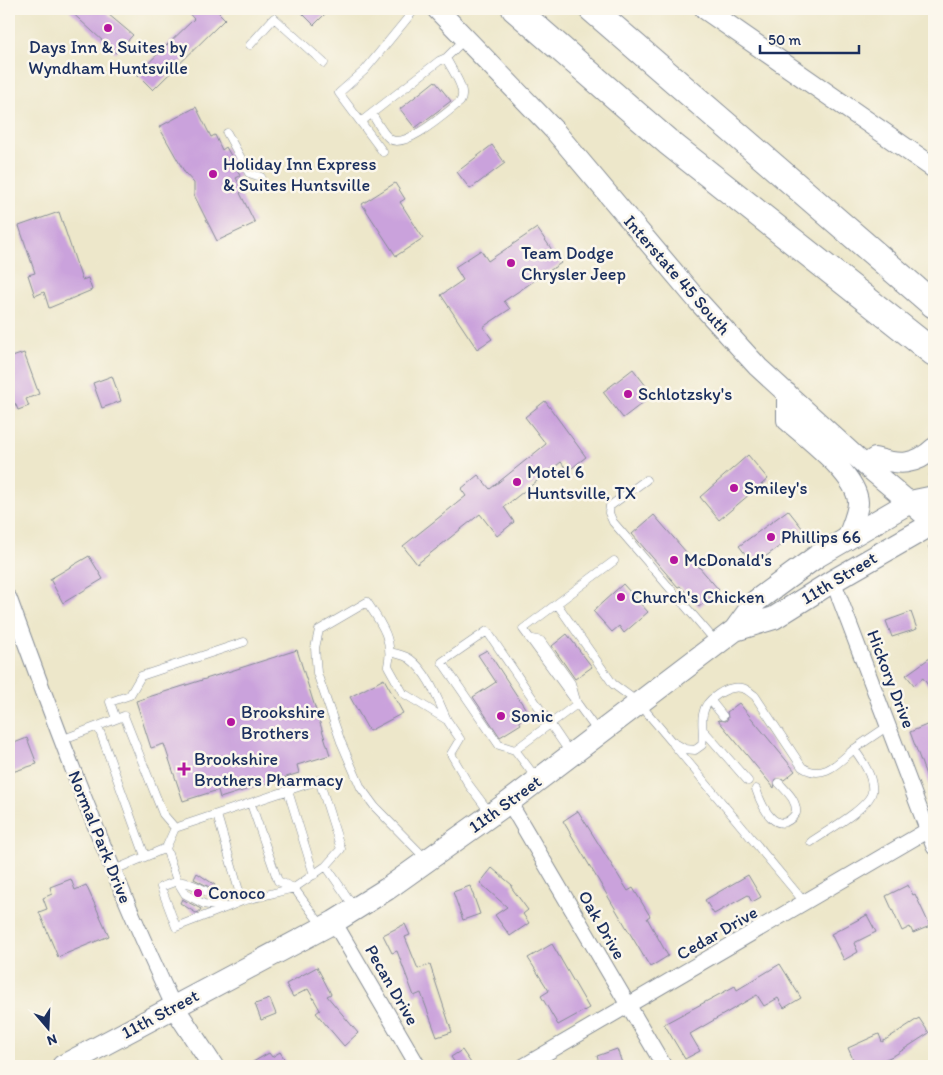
<svg xmlns="http://www.w3.org/2000/svg" width="943" height="1075" font-family="Itim,sans-serif">
<style>
.building{fill:#caa2dc}
.lines{fill:none;stroke-linecap:round;stroke-linejoin:round}
.lane-casing{stroke:#848b94;stroke-width:9}
.street-casing{stroke:#848b94;stroke-width:17}
.secondary-casing{stroke:#848b94;stroke-width:22}
.primary-casing{stroke:#848b94;stroke-width:24}
.highway-casing{stroke:#848b94;stroke-width:28}
.path{stroke:#848b94;stroke-width:2.5;stroke-dasharray:4 4;stroke-linecap:butt}
.lane{stroke:#fff;stroke-width:8}
.street{stroke:#fff;stroke-width:15}
.secondary{stroke:#fff;stroke-width:20}
.primary{stroke:#fff;stroke-width:22}
.highway{stroke:#fff;stroke-width:26}
.poi-dot{fill:#b5179e;stroke:#fbf7ec;stroke-width:2}
.labels{text-anchor:middle;stroke-width:5;stroke-linejoin:round;paint-order:stroke}
.poi-label{font-size:18px;fill:#1b2f5e;stroke:#fbf7ec;text-anchor:start}
.street-label{font-size:18px;fill:#1b2f5e;stroke:#fbf7ec}
</style>
<rect width="100%" height="100%" fill="#fbf7ec"/>
<filter id="ink" filterUnits="userSpaceOnUse"><feTurbulence type="fractalNoise" baseFrequency=".02" numOctaves="2"/><feDisplacementMap in="SourceGraphic" scale="10" xChannelSelector="R" yChannelSelector="G"/><feConvolveMatrix kernelMatrix="1 2 1 2 8 2 1 2 1" color-interpolation-filters="sRGB"/></filter>
<filter id="wash" filterUnits="userSpaceOnUse"><feTurbulence type="fractalNoise" baseFrequency=".0096" numOctaves="4" result="noise"/><feDisplacementMap in="SourceGraphic" scale="20" xChannelSelector="R" yChannelSelector="G"/><feGaussianBlur stdDeviation="1.12" result="paint"/><feColorMatrix in="noise" values="0 0 0 0 0 0 0 0 0 0 0 0 0 0 0 0 0 1.4 0 .05"/><feComposite in="paint" operator="in"/></filter>
<g filter="url(#wash)">
<rect width="100%" height="100%" fill="#ede7ca"/>
<g id="blocks">
<path class="building" d="M68,9H102L133,35L116,53Z
M185,9H215L225,19L153,90L137,74L194,19Z
M298,9H330L314,25Z
M435,81L451,101L415,128L400,109Z
M196,107L211,137L215,135L222,150L226,147L234,161L240,176L236,178L243,191L240,193L255,223L217,241L194,195V183L185,173L159,127Z
M492,145L505,163L470,189L457,172Z
M395,183L405,199L400,202L423,238L396,256L362,204Z
M59,212L82,280L88,278L92,290L49,308L44,292L35,296L28,275L35,273L19,226Z
M537,228L561,263L504,301L510,309L483,327L492,339L477,349L441,295L463,280L455,267L481,250L488,261Z
M24,353L39,394L26,399L29,406L18,410L15,403L9,405V358Z
M633,369L653,395L623,418L603,392Z
M112,376L121,401L102,408L93,383Z
M545,401L586,457L568,471L561,462L504,507L514,522L497,536L480,514L417,564L403,546L466,496L461,489L478,475L490,489L546,444L525,417Z
M748,455L768,479L719,520L700,497Z
M788,510L803,529L754,565L739,546Z
M654,515L719,590L699,607L680,586L678,587L632,534Z
M89,556L103,579L63,603L50,579Z
M623,584L648,612L624,633L619,626L612,632L593,611Z
M911,612L917,629L892,637L886,621Z
M567,634L592,667L575,679L552,646Z
M297,650L330,755L297,765L299,773L220,798L218,790L183,801L164,744L151,748L136,701Z
M487,650L529,714L519,721L521,724L500,737L473,697L496,682L478,655Z
M934,655V694L923,678L914,685L906,675Z
M384,679L403,713L369,731L350,697Z
M739,703L795,771L784,780L776,779L774,788L718,720L726,721L728,718L727,712Z
M929,724L934,738L933,794L910,732Z
M27,738L37,764L9,773V745Z
M578,811L628,891L633,888L650,916L647,918L668,956L650,967L563,821Z
M492,868L512,885L511,887L528,910L523,914L529,923L510,936L495,915L507,907L480,883Z
M197,873L215,885L213,889L194,879Z
M748,875L761,897L752,902L748,895L714,914L705,900Z
M71,879L75,890L86,885L109,936L58,957L39,912L47,909L43,898L52,894L50,887Z
M908,885L913,895L915,894L930,926L913,933L910,927L902,931L886,896Z
M470,886L480,914L463,920L453,892Z
M182,899L201,909L199,912L196,913L180,903Z
M867,915L876,932L854,943L858,952L844,960L831,934Z
M405,924L410,935L405,937L418,969L430,965L452,1032L437,1037L421,993L414,996L397,951L392,953L383,935Z
M552,944L589,1008L558,1025L541,996L549,991L528,958Z
M780,964L801,998L784,1008L778,998L764,1006L757,995L690,1034L700,1051L685,1059L664,1024L735,986L737,990Z
M317,967L331,994L327,996L358,1033L344,1046L316,1013L320,1010L308,989L293,997L286,984Z
M270,999L276,1014L261,1020L255,1004Z
M919,1018L929,1033L895,1055L870,1066H856L848,1048L879,1034L882,1042Z
M617,1049L623,1066H600L597,1056Z
M462,1050L473,1066H457L451,1057Z
M280,1052L289,1066H246L269,1053L272,1057Z"/>
</g>
</g>
<g filter="url(#ink)">
<use href="#blocks" fill-opacity="0" stroke="#848b94" stroke-width="1"/>
<g class="lines">
<g class="lane-casing">
<path id="lane" d="M250,45L274,18L324,63
M372,114C377,122 383,134 390,139C405,150 447,112 460,102C468,90 452,71 446,58
M362,121L439,61L446,58L465,39
M227,133L249,173L261,177
M383,152L339,93L365,70L415,9
M646,480L610,506L609,513L613,522L717,643
M557,604L613,684L639,703L671,741L685,749L695,750L702,745C704,733 701,722 703,714C705,699 728,685 742,688C747,689 751,693 755,696L802,767C823,781 838,763 854,749
M391,652C397,654 405,655 410,659C428,672 438,700 447,720
M711,701L723,716
M116,719L110,702L130,695L141,676L244,642
M98,726L124,716L163,814L175,828
M598,732L523,629L614,561
M705,732L748,781
M61,740L98,726L145,856
M674,745L805,903
M515,750L577,704L571,683L541,641L529,638
M537,779L515,750L499,745L442,662L487,631L570,753
M756,789C762,807 777,839 796,813C797,800 787,792 779,783
M288,791L314,875
M251,804L278,881L294,888
M217,815L242,901
M811,842C825,832 869,808 872,792C874,777 862,760 854,749L888,726
M166,848L177,881L161,887L176,927L225,908C211,893 199,884 177,881L185,894L204,904L225,908L242,901L294,888
M426,859L375,807L361,788L341,742L317,673L315,648L319,630L367,602C381,623 394,640 388,666L403,693L447,720L460,739L451,754L469,785L490,813
M114,870L166,848L175,828L319,780L341,849L326,866
M322,926L294,888L326,866L354,907"/>
</g>
<g class="street-casing">
<path id="street" d="M833,581L934,847
M9,598C59,736 111,874 174,1007
M509,802L664,1066
M334,922L418,1066
M524,1066L928,830"/>
</g>
<g class="secondary-casing">
<path id="secondary" d="M437,9L554,130L698,301L758,367L865,465L934,523
M705,9L934,168
M787,393V420C807,438 857,475 858,502C858,514 850,529 847,540
M865,465L875,458C899,465 915,466 934,448
M174,1007L213,1066"/>
</g>
<g class="primary-casing">
<path id="primary" d="M735,630L756,601L816,557L910,502L934,497
M63,1066L334,922L387,889L509,802L735,630L774,618L833,581L934,523"/>
</g>
<g class="highway-casing">
<path id="highway" d="M515,9L668,142L934,353
M592,9L934,305"/>
</g>
<path class="path" d="M929,476L934,474
M929,546L934,558"/>
<use href="#lane" class="lane"/>
<use href="#street" class="street"/>
<use href="#secondary" class="secondary"/>
<use href="#primary" class="primary"/>
<use href="#highway" class="highway"/>
</g>
</g>
<g class="poi-dot">
<circle cx="108" cy="28" r="5"/>
<circle cx="213" cy="174" r="5"/>
<circle cx="511" cy="263" r="5"/>
<circle cx="628" cy="394" r="5"/>
<circle cx="517" cy="482" r="5"/>
<circle cx="734" cy="488" r="5"/>
<circle cx="771" cy="537" r="5"/>
<circle cx="674" cy="560" r="5"/>
<circle cx="621" cy="597" r="5"/>
<circle cx="501" cy="716" r="5"/>
<circle cx="231" cy="722" r="5"/>
<path d="M181.5 761.5h5v5h5v5h-5v5h-5v-5h-5v-5h5z"/>
<circle cx="198" cy="893" r="5"/>
</g>
<g class="labels">
<g class="poi-label">
<text x="108" y="53" text-anchor="middle">Days Inn &amp; Suites by<tspan x="108" dy="21">Wyndham Huntsville</tspan></text>
<text x="223" y="170">Holiday Inn Express<tspan x="223" dy="21">&amp; Suites Huntsville</tspan></text>
<text x="521" y="259">Team Dodge<tspan x="521" dy="21">Chrysler Jeep</tspan></text>
<text x="638" y="400">Schlotzsky's</text>
<text x="527" y="478">Motel 6<tspan x="527" dy="21">Huntsville, TX</tspan></text>
<text x="744" y="494">Smiley's</text>
<text x="781" y="543">Phillips 66</text>
<text x="684" y="566">McDonald's</text>
<text x="631" y="603">Church's Chicken</text>
<text x="241" y="718">Brookshire<tspan x="241" dy="21">Brothers</tspan></text>
<text x="511" y="722">Sonic</text>
<text x="194" y="765">Brookshire<tspan x="194" dy="21">Brothers Pharmacy</tspan></text>
<text x="208" y="899">Conoco</text>
</g>
<g class="street-label">
<text transform="translate(677 275) rotate(49)" y="6">Interstate 45 South</text>
<text transform="translate(839 578) rotate(-31)" y="6">11th Street</text>
<text transform="translate(891 679) rotate(69)" y="6">Hickory Drive</text>
<text transform="translate(505 804) rotate(-36)" y="6">11th Street</text>
<text transform="translate(100 837) rotate(68)" y="6">Normal Park Drive</text>
<text transform="translate(602 925) rotate(60)" y="6">Oak Drive</text>
<text transform="translate(717 933) rotate(-30)" y="6">Cedar Drive</text>
<text transform="translate(392 985) rotate(60)" y="6">Pecan Drive</text>
<text transform="translate(160 1014) rotate(-28)" y="6">11th Street</text>
</g>
</g>
<rect width="943" height="1075" fill="none" stroke="#fbf7ec" stroke-width="30"/>
<g transform="translate(48 1028) rotate(161)" stroke="#fbf7ec" stroke-width="4" paint-order="stroke">
<path d="M0-4L9 19L0 12L-9 19Z" fill="#1b2f5e"/>
<text y="-8" font-size="14" font-weight="bold" text-anchor="middle" fill="#1b2f5e">N</text>
</g>
<path d="M760 45v8h99v-8" fill="none" stroke="#1b2f5e" stroke-width="2.5"/>
<text x="768" y="45" font-size="15" fill="#1b2f5e" stroke="#fbf7ec" stroke-width="4" paint-order="stroke">50 m</text>
</svg>
